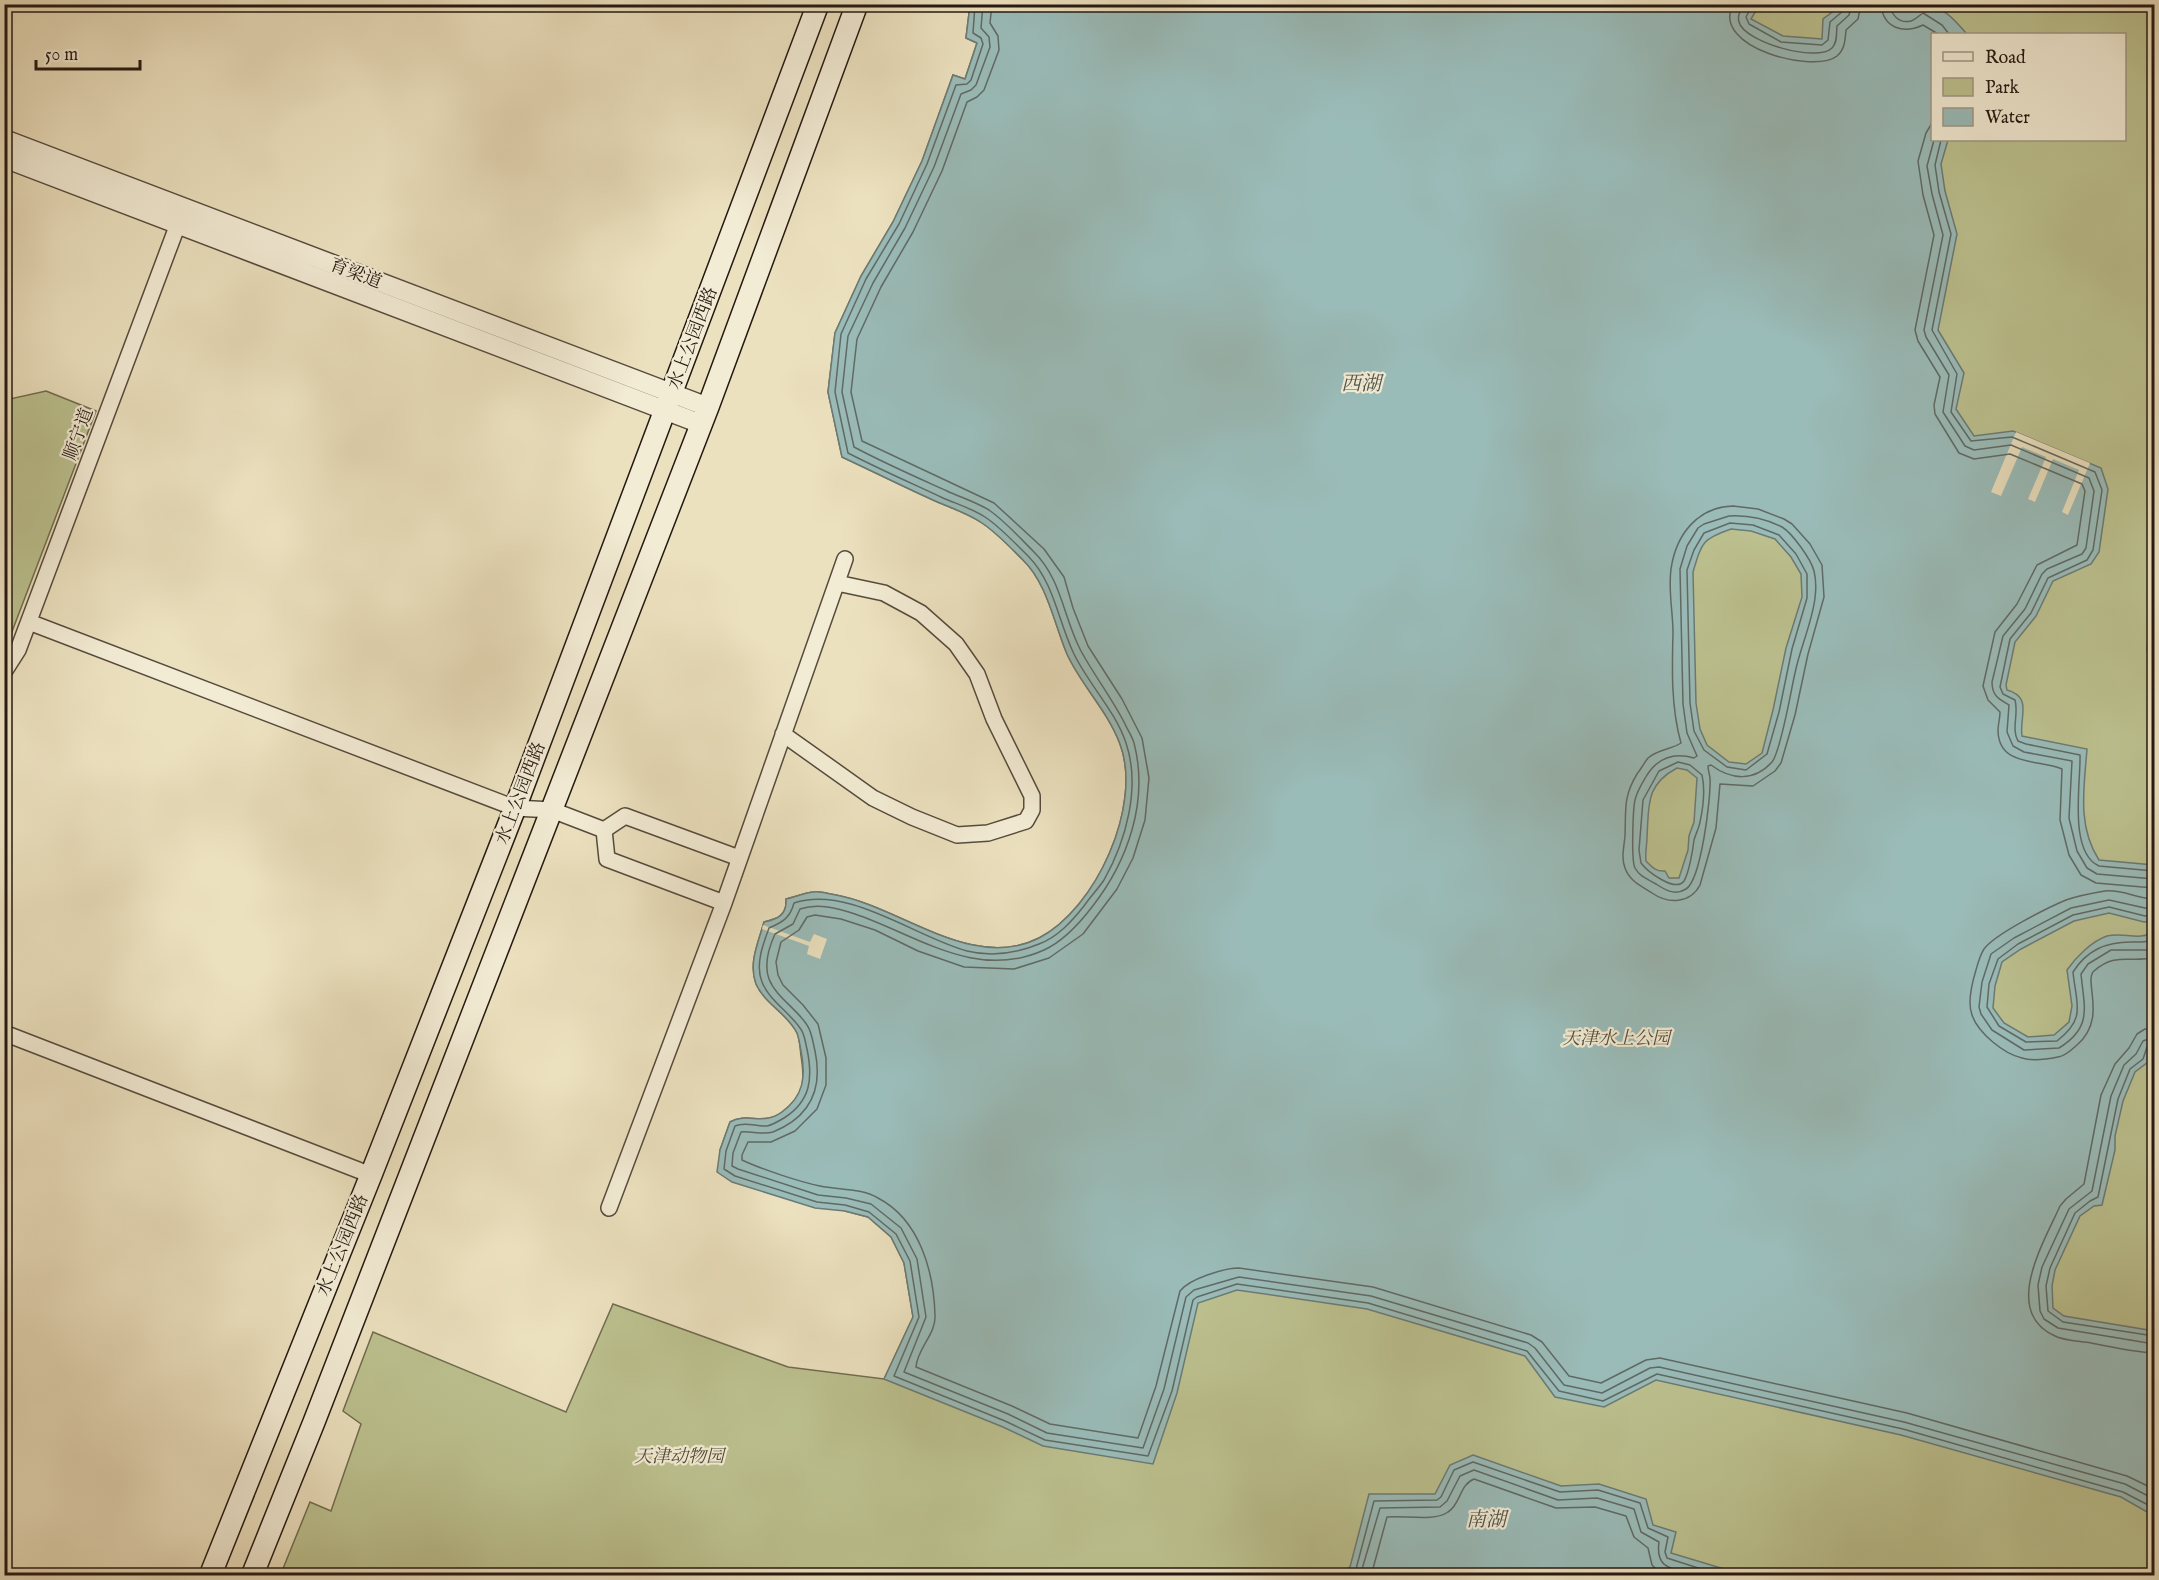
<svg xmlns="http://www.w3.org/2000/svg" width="2159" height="1580" font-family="'IM FELL English','Noto Serif SC',serif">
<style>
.green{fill:#bcc18f;stroke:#706d50;stroke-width:1.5;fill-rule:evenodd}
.water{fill:#9abcb9;stroke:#6b7b76;stroke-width:1.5;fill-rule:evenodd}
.pier{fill:#ece1bf}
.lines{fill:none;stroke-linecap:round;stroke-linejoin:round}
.shore{stroke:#5f6a66;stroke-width:1.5}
.minor-casing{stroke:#564b3d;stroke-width:18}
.tertiary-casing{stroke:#564b3d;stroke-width:21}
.secondary-casing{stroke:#241912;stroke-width:24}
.minor{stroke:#f3ecd5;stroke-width:15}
.tertiary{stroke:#f3ecd5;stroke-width:18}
.secondary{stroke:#f3ecd5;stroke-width:21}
.labels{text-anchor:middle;stroke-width:4.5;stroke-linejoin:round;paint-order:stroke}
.street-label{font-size:18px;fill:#241912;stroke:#f3ecd5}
.park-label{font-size:18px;font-style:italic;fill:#524b38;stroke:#f3ecd5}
.water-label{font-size:20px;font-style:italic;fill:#4d524c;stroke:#f3ecd5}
</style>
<rect width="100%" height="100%" fill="#ece1bf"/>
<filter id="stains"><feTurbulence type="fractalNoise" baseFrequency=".00333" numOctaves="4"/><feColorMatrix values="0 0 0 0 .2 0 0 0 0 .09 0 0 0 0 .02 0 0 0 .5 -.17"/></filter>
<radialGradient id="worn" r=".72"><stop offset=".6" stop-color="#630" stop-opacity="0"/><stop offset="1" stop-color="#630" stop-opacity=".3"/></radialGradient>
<path class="green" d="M970,5H2154V1575L280,1576L310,1502L331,1511L361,1424L343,1411L373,1332L566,1412L613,1304L788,1367L884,1379L913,1317L904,1263L891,1237L868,1217L845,1211L720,1150L730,1122C748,1112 763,1126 782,1112C805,1095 805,1081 801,1056C800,1049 800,1039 797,1033C788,1014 765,1004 756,984C748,963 759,941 764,922C778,919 787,915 786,899C795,897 804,893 813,892C820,891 829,894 836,895C901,907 972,972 1039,938C1096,909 1143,805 1120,744C1108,711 1081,685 1067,654C1054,623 1047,583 1023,560C1010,547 997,533 982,523C968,513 948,507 933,500C902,486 872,471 842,457L828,392L835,333L861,276L893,222L922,161L953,75L965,79L977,43L966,38ZM1932,34H2124V140H1932Z
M46,391L96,411L5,650V400Z"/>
<path class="water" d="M1760,4L1751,19L1783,36L1822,39L1823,19L1842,5L1892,4L1907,8C1912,4 1915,5 1921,5C1942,5 1953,18 1966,33V34H1932V140H1948L1941,164L1945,191L1957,234L1938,330L1964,373L1956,409L1974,436L2013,431L2101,468L2108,489L2099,552L2091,564L2053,581L2036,616L2015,642L2006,685L2007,690C2033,697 2019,717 2022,736L2087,749C2084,788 2077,826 2099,860L2154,865V921L2144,922L2109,913L2074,921L2021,949L2002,962L1995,986L1993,1008L2004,1023L2028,1037L2054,1035L2069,1022L2072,1006L2067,970C2076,957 2092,941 2107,936C2124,932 2139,941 2154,932V1042L2148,1062L2135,1072L2123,1101L2115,1136V1150L2102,1205L2094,1206L2080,1216L2055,1270L2052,1286L2053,1308L2064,1316L2154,1331V1516L2121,1497L1901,1435L1656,1380L1604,1407L1555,1397L1525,1356L1367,1309L1237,1290L1198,1303L1177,1393L1153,1464L1043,1446L1003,1427L884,1379L913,1317L904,1263L891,1237L868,1217L845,1211L815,1208L732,1182L717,1172L720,1150L730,1122C748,1112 763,1126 782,1112C804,1096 806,1076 801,1051C800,1046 799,1038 797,1033C788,1014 765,1004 756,984C748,963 759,941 764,922C778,919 787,915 786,899C795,897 804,893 813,892C820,891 829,894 836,895C901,907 972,972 1039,938C1096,909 1143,805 1120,744C1108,711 1081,685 1067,654C1054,623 1047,583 1023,560C1010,547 997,533 982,523C968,513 948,507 933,500C902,486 872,471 842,457L828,392L835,333L861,276L893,222L922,161L953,75L965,79L977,43L966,38L970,5ZM1731,529L1751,531L1775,539L1791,557L1801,574L1802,597L1786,648L1773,710L1762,753L1746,764L1729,762L1707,745L1700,729L1696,703L1693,572C1702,542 1702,539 1731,529ZM1677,768L1687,770L1697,778L1694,822L1689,836L1688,850L1679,878H1669L1665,871C1656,872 1652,867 1646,861C1645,852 1647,845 1647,837C1649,806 1645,785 1677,768Z
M2154,551V671L2152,670L2147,650Z
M1473,1455L1561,1486L1599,1484L1646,1499L1653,1525L1676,1532L1671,1553L1744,1575H1336L1350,1567L1369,1494H1435L1450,1465Z"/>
<path class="pier" d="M2016,432L2090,463L2068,515L2062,512L2079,470L2053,459L2035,502L2028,499L2046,457L2022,447L2001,496L1991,492Z
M763,925L810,942L814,934L827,939L820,959L807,954L809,946L762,929Z"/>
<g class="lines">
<path class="shore" d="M975,4L973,33L981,38L983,44L971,80L967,84L956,85L927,164L899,224L866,279L841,334L835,392L848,453C879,469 911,483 943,498C957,504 973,509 985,517C999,526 1017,545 1029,557C1054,583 1058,620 1073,652C1088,684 1115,710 1126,743C1141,787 1126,841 1104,880C1098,889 1090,897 1084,906C1072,921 1058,937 1039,944C1017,953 991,957 967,951C915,937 849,885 794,903C790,918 783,922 769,928C763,944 755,965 762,982C769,1000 789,1012 800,1028C805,1034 805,1042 807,1049C813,1078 811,1101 784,1118C779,1121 772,1125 767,1126C757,1127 745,1121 735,1126L726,1151L724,1169L735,1176L817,1202L845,1205L869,1212L896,1234L910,1261L919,1317L894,1376L1005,1421L1045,1440L1148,1456L1172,1391L1193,1300L1197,1297L1237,1284L1368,1303L1527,1351L1559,1391L1603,1401L1657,1374L1903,1429L2123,1492L2154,1508
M983,4L981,28L989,37L990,47L976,85L971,90L961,94L934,167L905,228L873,283L848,336L842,392L854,447C884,463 916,477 947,491C960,497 976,502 989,510C1005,521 1020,538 1033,551C1062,579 1063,617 1081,651C1094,675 1111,697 1124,722C1127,729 1132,736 1134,743C1149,801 1128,861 1092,907C1079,924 1064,941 1044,950C976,981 917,935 855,914C837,908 818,903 800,909L793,924L775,934C769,947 764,965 769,979C776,997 797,1009 807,1025C812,1032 813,1043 815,1051C823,1089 810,1117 773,1132C763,1135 751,1131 741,1132L733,1153L732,1166L738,1169L818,1195L846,1198L871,1204L901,1228L917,1259L926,1317L904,1372L1008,1414L1047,1433L1143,1448L1164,1389L1186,1297L1194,1290L1239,1277L1371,1296L1528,1343L1535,1348L1564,1385L1602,1393L1650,1368L1659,1367L1904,1422L2125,1484L2154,1499
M992,4L990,23L998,36L999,50L984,90L977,97L967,102L942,171L913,232L881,287L857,339L851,392L862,441L994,503L1044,549L1064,577L1073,608L1088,646L1122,699L1142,738L1149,778L1145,820L1133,858L1117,889L1083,934L1049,958L1014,969L964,967L918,951L875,930L841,919L815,915L807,917L799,930L781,942L776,962L778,975L783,985L803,1005L818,1024L826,1058V1085L817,1109L795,1131L771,1142H748L742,1155V1160C761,1169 800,1182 820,1186C839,1190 861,1188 878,1198C920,1220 934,1272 935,1316C936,1334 917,1349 916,1367L1012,1406L1050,1424L1138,1438L1156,1386L1180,1291C1189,1279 1224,1268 1239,1268L1373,1287L1531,1335L1542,1342L1569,1376L1601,1383L1646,1360L1660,1358L1907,1413L2127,1476L2154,1489
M1733,4C1710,48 1815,74 1837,56C1845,49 1845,40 1846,30L1858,19L1861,4
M1744,4C1741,10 1737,15 1739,22C1744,42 1817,63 1832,48C1838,42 1836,33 1837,26L1849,15L1852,4
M1753,4L1746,17L1749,24L1781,42L1822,45L1828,40L1830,22L1843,11L1845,4
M1881,4C1883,29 1904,34 1923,25L1938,34
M1890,4C1891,15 1899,24 1911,21C1916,19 1920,15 1923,13L1942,25L1949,34
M1932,123L1926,133L1918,161L1923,195L1934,235L1915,330L1918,341L1940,377L1934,405L1935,414L1959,453L1974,459L2010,454L2082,484L2085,491L2077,545L2037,565L2017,604L1995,632L1983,686L1988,700L2000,712C2000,718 1998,725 1998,731C1999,767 2039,759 2062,769L2060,820L2069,855L2081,875L2096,883L2154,888
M1934,140L1927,166L1932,194L1943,235L1924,330L1926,337L1949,375L1943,412L1965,446L1974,450L2011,445L2089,478L2094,491L2086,548L2082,554L2047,569L2042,574L2025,609L2003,636L1992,682C1992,696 1999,699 2009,705L2007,732L2013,746L2024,752L2072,761L2069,818L2077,851L2087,868L2097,874L2154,879
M1941,140L1935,165L1939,192L1951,234L1932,330L1957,374L1951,412L1971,441L2012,437L2095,472L2102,490L2093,550L2087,560L2048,578L2031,613L2010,639L2000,687L2003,694L2015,700C2019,713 2011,729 2018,741L2026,744L2080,755C2081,782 2068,852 2099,866L2154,871
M1733,506L1758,509L1784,519L1792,524L1810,544L1822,565L1824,597L1808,654L1795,715L1781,763L1775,771L1753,786L1720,784L1716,828L1700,885C1690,904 1668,904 1652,893C1642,886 1630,882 1625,868C1621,858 1624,847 1625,836C1626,810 1623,797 1637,774C1641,769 1644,763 1648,758C1658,749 1673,749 1681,743C1671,708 1672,669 1673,633C1673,612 1668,590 1671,569C1676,535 1697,507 1733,506Z
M1729,516C1746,515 1766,519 1782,527C1792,533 1811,559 1814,571C1816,579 1816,590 1815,598C1812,623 1800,648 1795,673C1791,690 1781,751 1772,762C1754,782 1731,780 1711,765L1708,766C1708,771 1710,775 1710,779C1711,798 1701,880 1686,889C1675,896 1665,890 1656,884C1648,879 1640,877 1635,868C1631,861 1633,809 1635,800C1637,791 1643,782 1647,775C1658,758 1674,752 1694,758L1697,756L1687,733L1683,704L1680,569L1687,546L1698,528L1704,524Z
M1730,523L1753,525L1779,535L1796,554L1807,574V598L1792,649L1779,712L1767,754L1746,770L1727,767L1704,750L1694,731L1690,703L1687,570L1694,550L1704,533Z
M1678,762L1690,765L1702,775C1705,788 1703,808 1700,822C1699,828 1696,833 1694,840C1693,849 1689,873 1684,881C1675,893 1647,871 1641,863L1639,850L1643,800L1659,771Z
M2154,899C2138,899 2122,889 2105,891C2093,893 2077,896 2066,900C2047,908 1995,934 1984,949C1980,955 1978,963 1976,970C1972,983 1967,1002 1972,1015C1978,1033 2004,1054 2022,1058C2032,1061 2048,1059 2058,1057C2066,1056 2071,1050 2077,1045C2108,1018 2083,981 2094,971C2117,951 2132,964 2154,957
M2154,908H2145L2109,900L2071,908L2014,938L1991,954L1982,982L1979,1007L1981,1014L1992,1030L2024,1050L2059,1048C2093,1027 2084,1007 2081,974L2088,964L2111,950H2147L2154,947
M2154,915L2145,916L2109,907L2073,915L2018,944L1998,959L1989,984L1987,1007L1999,1026L2026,1042L2057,1041C2087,1018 2076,1004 2073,972C2087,950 2106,942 2131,942C2140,942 2146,943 2154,938
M2154,1028L2145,1029L2137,1034L2129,1048L2115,1064L2101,1095L2084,1184L2066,1199L2060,1206C2044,1242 2001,1312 2055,1336C2065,1341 2079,1341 2091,1343C2112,1347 2133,1352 2154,1353
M2154,1037L2143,1041L2136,1054L2124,1065L2111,1096L2092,1191L2069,1209L2042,1267L2038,1285L2040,1311L2044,1319L2058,1328L2154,1344
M2154,1045L2147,1047L2143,1059L2130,1069L2118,1099L2098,1197L2090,1201L2075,1213L2050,1268L2046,1286L2048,1311L2063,1322L2154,1336
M1348,1576L1356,1569L1374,1501L1437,1500L1441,1497L1454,1470L1473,1462L1560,1492L1598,1490L1640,1503L1648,1528L1668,1537L1665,1552L1667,1558L1723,1576
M1360,1576L1380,1508L1440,1507L1447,1501L1460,1476L1474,1470L1558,1500L1597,1498L1634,1509L1641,1532L1659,1542C1655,1571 1674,1568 1698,1576
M1371,1576L1387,1517C1404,1515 1434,1522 1448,1512C1461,1504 1459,1485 1474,1479L1556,1508L1595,1507L1626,1516L1634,1537L1648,1548L1652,1565L1658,1571L1667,1576"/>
<g class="minor-casing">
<path id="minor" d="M29,622L515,808L552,810L604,830
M4,672L18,650L181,216
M783,734L873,798L912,817L957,835L988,833L1026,821L1032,810V796L994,719L977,674L956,644L921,613L884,593L837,583
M604,830L607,859L724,903
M604,830L625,816L739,858
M4,1033L371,1175
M609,1208L724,903L845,559"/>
</g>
<g class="tertiary-casing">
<path id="tertiary" d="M4,139L708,407
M4,158L701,424"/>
</g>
<g class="secondary-casing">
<path id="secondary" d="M210,1576L371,1175L515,808L818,4
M252,1576L314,1422L708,407L857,4"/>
</g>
<use href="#minor" class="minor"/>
<use href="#tertiary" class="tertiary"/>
<use href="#secondary" class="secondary"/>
</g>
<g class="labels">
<g class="street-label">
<text transform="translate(356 273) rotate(21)" y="6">育梁道</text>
<text transform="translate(692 338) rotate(-69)" y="6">水上公园西路</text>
<text transform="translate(78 434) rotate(-70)" y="6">顺宁道</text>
<text transform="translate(520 793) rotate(-69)" y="6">水上公园西路</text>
<text transform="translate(342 1245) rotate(-68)" y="6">水上公园西路</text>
</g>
<g class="park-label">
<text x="1616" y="1044">天津水上公园</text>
<text x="679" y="1462">天津动物园</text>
</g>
<g class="water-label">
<text x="1361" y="390">西湖</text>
<text x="1486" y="1526">南湖</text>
</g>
</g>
<rect width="2159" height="1580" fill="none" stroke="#ece1bf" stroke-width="24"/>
<rect x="6" y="6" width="2147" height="1568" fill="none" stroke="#241912" stroke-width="3"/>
<rect x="12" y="12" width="2135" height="1556" fill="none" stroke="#241912" stroke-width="1.5"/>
<rect x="1931" y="33" width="195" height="108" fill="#f3ecd5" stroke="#a09887" stroke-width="1.5"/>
<rect x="1943" y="52" width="30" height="9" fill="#f3ecd5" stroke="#a09887" stroke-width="1.5"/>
<text x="1985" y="63" font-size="18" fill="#241912">Road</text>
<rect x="1943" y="78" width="30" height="18" fill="#bcc18f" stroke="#a09887" stroke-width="1.5"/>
<text x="1985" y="93" font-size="18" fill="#241912">Park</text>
<rect x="1943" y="108" width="30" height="18" fill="#9abcb9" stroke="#a09887" stroke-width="1.5"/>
<text x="1985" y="123" font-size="18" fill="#241912">Water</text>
<path d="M36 60v9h104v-9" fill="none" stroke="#241912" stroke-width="3"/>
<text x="45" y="60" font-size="18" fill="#241912" stroke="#f3ecd5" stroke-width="4.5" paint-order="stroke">50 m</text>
<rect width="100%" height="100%" filter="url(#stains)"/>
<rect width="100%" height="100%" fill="url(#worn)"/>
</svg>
